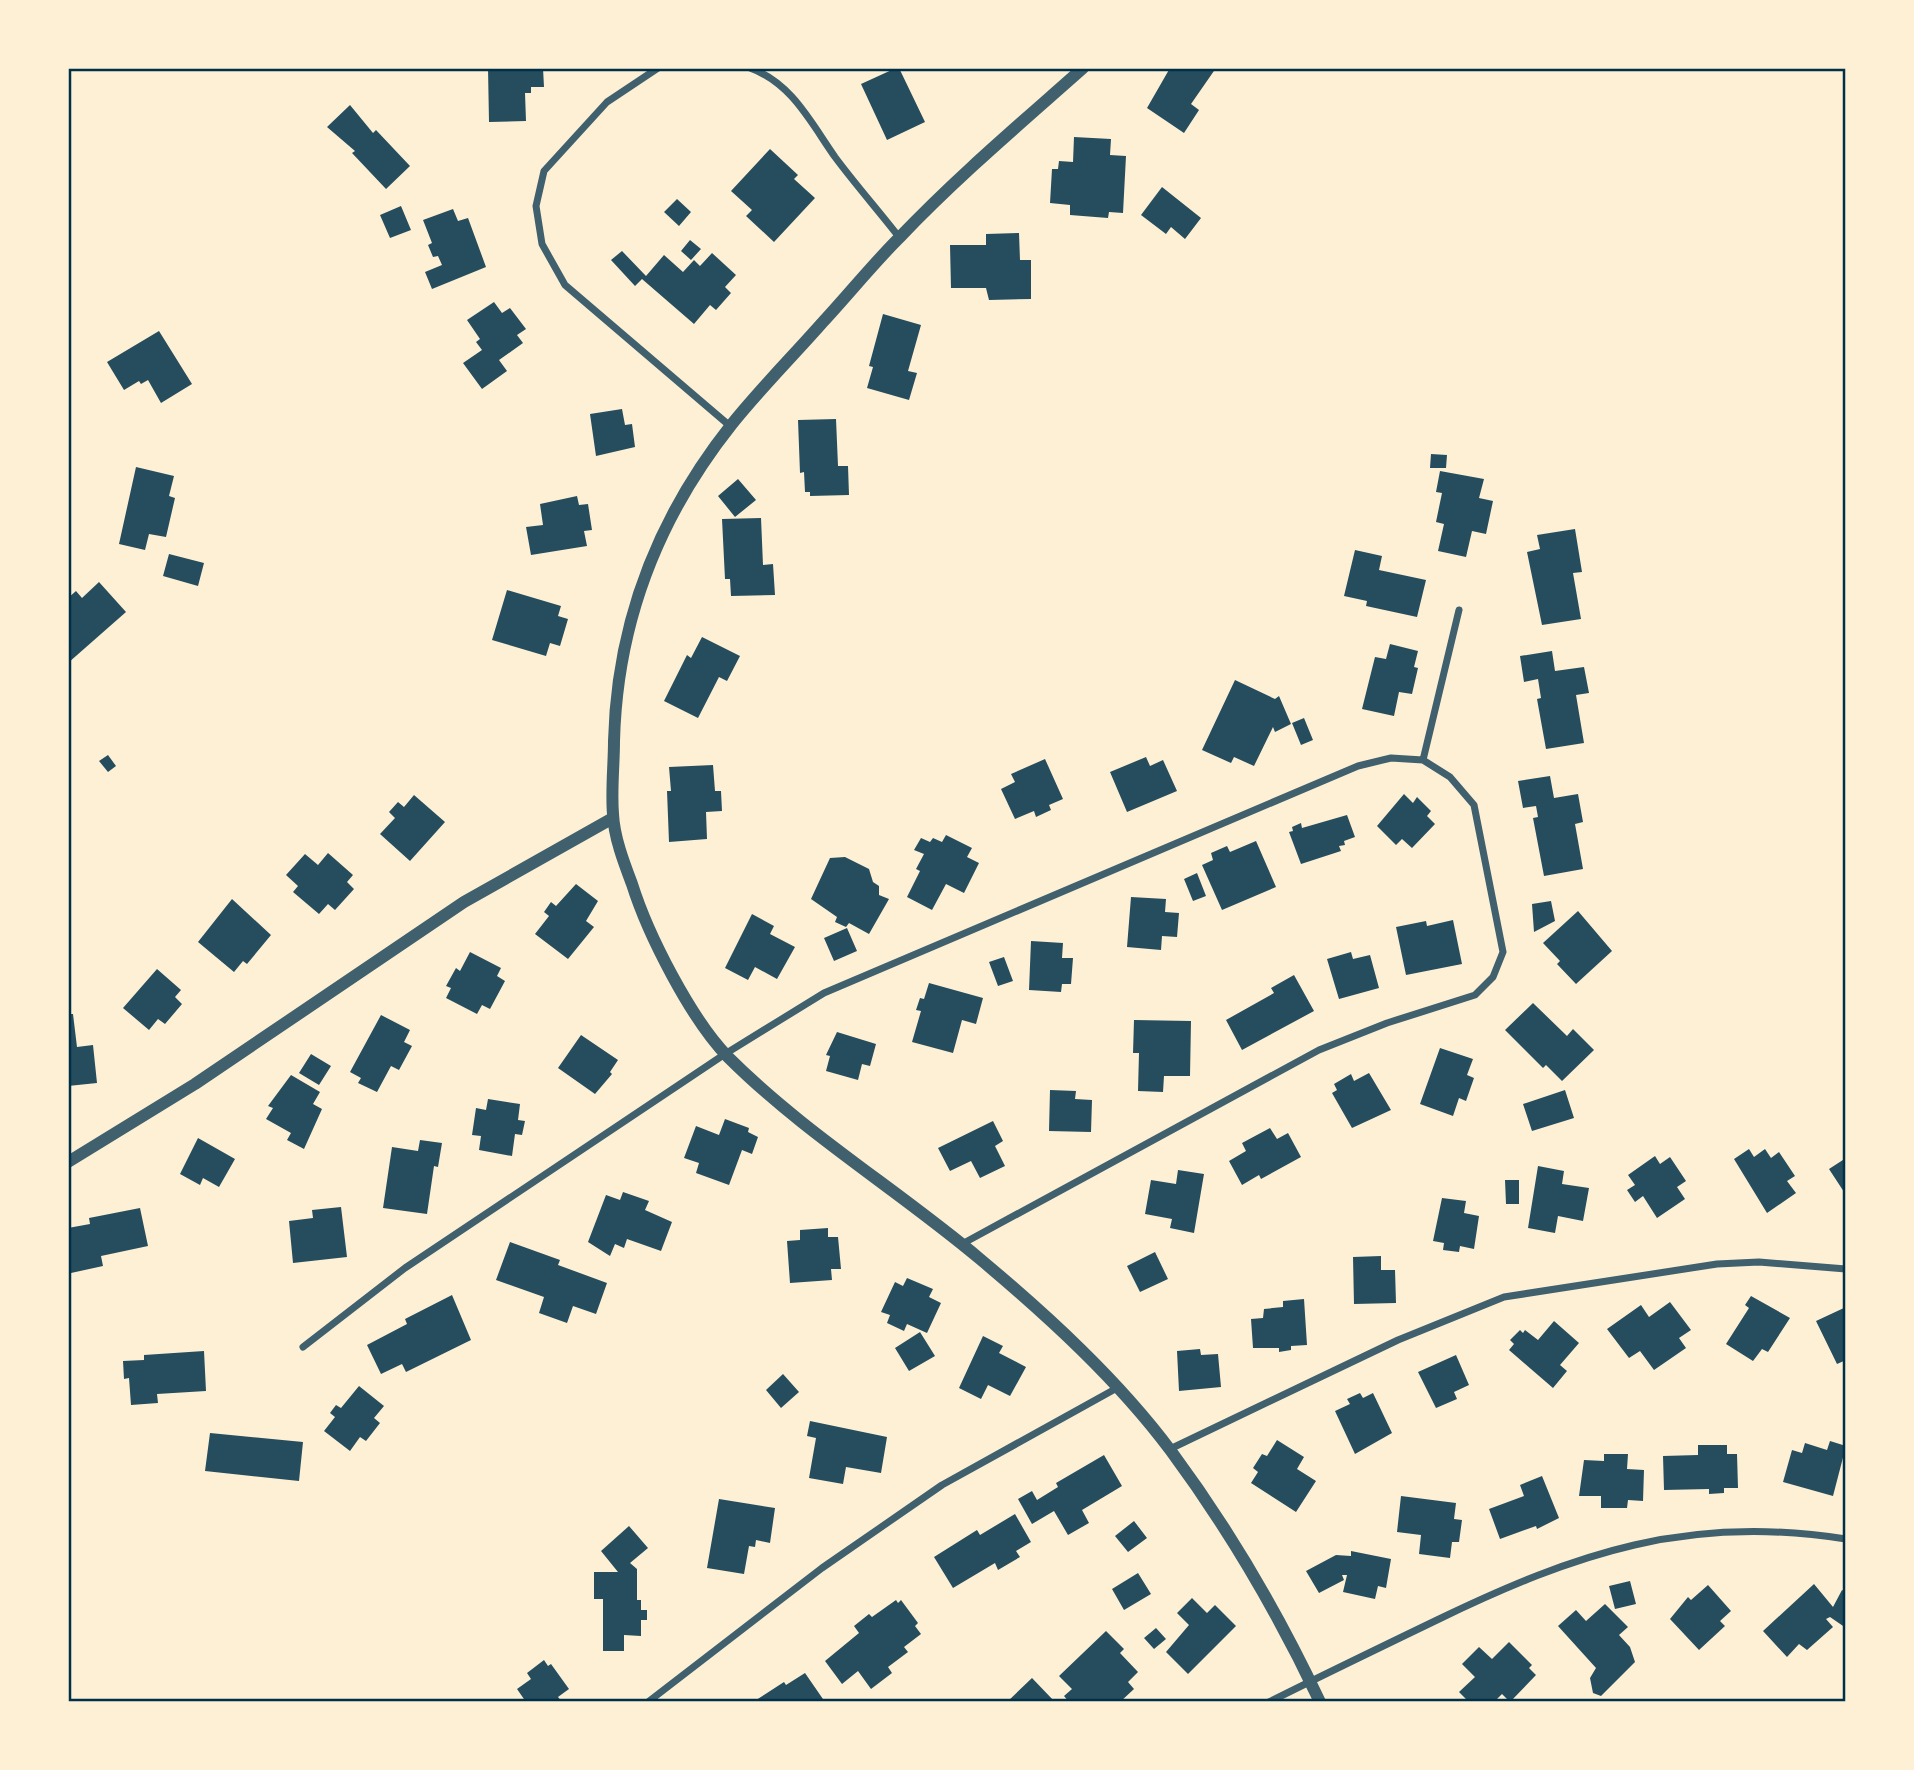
<svg xmlns="http://www.w3.org/2000/svg" width="1914" height="1770" font-family="Spectral,serif">
<style>
.building{fill:#264d5e}
.lines{fill:none;stroke-linecap:round;stroke-linejoin:round}
.minor{stroke:#3f606c;stroke-width:7}
.tertiary{stroke:#3f606c;stroke-width:12}
.neatline{fill:none;stroke:#003049;stroke-width:2.5}
</style>
<rect width="100%" height="100%" fill="#fdf0d5"/>
<path class="building" d="M488,68H543L544,87H531V93H525L526,121L489,122Z
M896,68H899L925,122L887,140L861,84Z
M1170,68H1216L1191,104L1199,110L1184,133L1147,108Z
M350,105L373,133L376,130L410,166L386,189L352,153L355,151L327,127Z
M1074,137L1111,139L1110,155L1126,156L1123,213L1109,212L1108,218L1070,215V205L1050,203L1052,169H1058L1059,161L1073,162Z
M770,149L798,175L794,179L815,198L774,242L746,216L752,210L731,191Z
M1162,187L1201,218L1185,239L1171,227L1166,234L1141,215Z
M677,199L691,212L679,226L664,212Z
M401,206L411,230L390,238L380,215Z
M453,209L458,221L468,218L486,267L432,289L425,272L442,265L438,256L433,257L428,245L432,243L423,220Z
M1019,233L1020,260H1031V299L989,300L986,288H951L950,245H986V234Z
M690,240L701,249L691,260L681,251Z
M622,251L646,276L664,255L683,272L694,260L700,266L712,253L736,275L725,287L731,293L716,310L710,305L694,324L642,279L635,286L611,260Z
M494,302L502,313L510,308L526,329L517,335L523,343L499,360L507,371L482,389L463,363L482,350L476,342L480,339L467,320Z
M883,314L921,325L908,371L917,373L909,400L867,388L873,367L869,366Z
M159,331L192,384L161,403L148,380L141,384L139,381L124,390L107,362Z
M622,409L625,425L632,424L635,447L596,456L590,414Z
M836,419L838,466H848L849,495L810,496V492H805L804,472L800,473L798,420Z
M1431,454L1447,455L1446,468H1430Z
M136,467L174,476L169,496L175,498L166,537L149,534L145,550L119,544Z
M1440,471L1484,479L1479,498L1493,501L1486,534L1472,531L1466,557L1438,551L1444,524L1436,522L1442,493L1436,492Z
M738,479L756,500L735,517L718,496Z
M577,496L579,505L588,504L592,530L584,531L587,546L531,555L526,527L543,525L540,504Z
M761,518L763,565L773,564L775,595L731,596L730,579H725L722,519Z
M1575,529L1582,572L1573,573L1581,619L1542,625L1527,552L1540,549L1537,535Z
M1355,550L1382,556L1379,570L1426,580L1417,617L1366,606L1367,601L1344,596Z
M169,554L204,563L198,586L163,576Z
M99,582L126,612L68,663V598L76,591L82,598Z
M507,590L561,606L558,616L568,619L560,646L550,643L546,656L492,640Z
M702,637L740,656L727,681L719,677L698,718L664,701L687,655L691,658Z
M1390,644L1418,651L1414,667L1418,668L1412,694L1399,692L1394,716L1362,709L1375,657L1386,659Z
M1552,651L1555,671L1584,667L1589,693L1576,695L1584,743L1546,749L1537,699L1541,698L1538,679L1524,682L1520,656Z
M1235,680L1275,699L1279,696L1291,724L1275,732L1273,727L1254,766L1234,757L1231,763L1202,750Z
M1304,718L1313,740L1301,745L1292,723Z
M108,755L116,766L108,772L99,761Z
M1146,757L1150,766L1163,760L1177,791L1127,812L1110,772Z
M1045,759L1063,799L1049,805L1051,810L1036,817L1034,811L1015,819L1001,789L1015,782L1011,774Z
M713,765L715,791H721L722,811L706,812L707,839L669,842L667,791H671L669,767Z
M1550,776L1554,798L1578,794L1583,822L1575,824L1583,869L1544,876L1533,818L1538,817L1536,806L1523,808L1518,781Z
M1404,794L1413,803L1417,797L1431,811L1427,816L1435,824L1412,848L1402,839L1396,845L1377,826Z
M414,795L445,822L410,861L380,834L395,818L389,812L398,802L404,807Z
M1347,815L1355,837L1344,841L1345,845L1339,846L1341,851L1301,864L1289,832L1293,831L1292,827L1301,823L1302,828Z
M946,835L972,848L967,857L979,863L964,893L946,884L932,910L907,897L920,871L916,869L924,854L914,850L921,838L930,842L933,838L942,842Z
M1256,841L1276,887L1222,910L1202,865L1213,860L1211,853L1227,846L1230,852Z
M328,853L353,875L347,882L354,889L335,910L328,904L319,914L293,892L298,886L286,875L305,854L318,865Z
M845,857L869,869L873,882L879,886V895L889,899L869,934L849,923L846,927L835,922L837,917L811,899L830,858Z
M1197,873L1206,896L1193,901L1184,879Z
M576,884L598,901L586,921L594,927L568,959L535,934L549,916L544,912L551,902L556,906Z
M1131,897L1166,899L1165,912L1179,913L1177,937L1162,936L1161,950L1127,947Z
M232,899L271,935L247,964L243,961L234,972L198,942Z
M1551,901L1555,921L1534,932L1532,904Z
M1578,911L1612,951L1576,984L1557,964L1560,961L1543,943Z
M752,914L774,926L770,934L795,947L777,979L755,967L748,980L725,968Z
M1453,920L1462,964L1406,975L1396,927L1426,921L1427,926Z
M847,928L857,951L834,961L824,938Z
M1031,941L1063,943L1062,958H1073L1071,984H1062L1061,992L1029,990Z
M470,952L501,968L497,976L505,981L490,1009L482,1005L477,1014L446,998L451,988L446,986L456,968L460,971Z
M1351,952L1353,959L1370,955L1379,988L1339,999L1327,959Z
M1004,957L1013,981L998,986L989,962Z
M157,969L181,990L175,997L182,1004L165,1024L158,1019L149,1030L123,1008Z
M1294,975L1314,1011L1242,1050L1226,1020L1274,993L1271,988Z
M929,983L983,998L976,1024L962,1020L953,1053L912,1042L921,1011L916,1010L920,998L924,999Z
M1533,1003L1567,1036L1573,1029L1594,1050L1562,1081L1546,1065L1543,1068L1505,1030Z
M68,1014H73L77,1047L93,1045L97,1083L68,1086Z
M381,1015L410,1030L404,1042L412,1046L399,1070L391,1066L377,1092L358,1083L361,1078L350,1072Z
M1134,1020L1191,1021L1190,1076H1164L1163,1092L1138,1091L1139,1053H1133Z
M837,1032L876,1044L870,1066L862,1064L858,1080L826,1071L830,1056L826,1055Z
M581,1035L618,1060L610,1072L612,1074L595,1094L558,1068Z
M1440,1048L1473,1059L1467,1075L1474,1078L1466,1101L1459,1098L1453,1116L1420,1104Z
M311,1054L331,1066L319,1085L299,1073Z
M1369,1073L1391,1110L1352,1128L1332,1093L1337,1090L1334,1084L1351,1074L1354,1081Z
M291,1075L320,1092L313,1104L322,1109L304,1149L287,1140L291,1133L266,1119L273,1108L268,1106Z
M1050,1090L1076,1091L1075,1099L1092,1100L1091,1132L1049,1131Z
M1565,1090L1574,1118L1532,1131L1523,1104Z
M488,1099L520,1104L518,1120L525,1121L522,1135L515,1134L512,1156L479,1150L481,1136L472,1135L476,1108L486,1110Z
M725,1119L749,1128L748,1132L758,1137L752,1154L742,1150L729,1185L696,1173L699,1163L684,1158L696,1126L719,1135Z
M993,1121L1003,1141L995,1146L1005,1166L980,1178L971,1161L950,1171L938,1148Z
M1270,1128L1277,1139L1288,1133L1301,1157L1261,1179L1259,1175L1242,1185L1229,1161L1246,1151L1242,1143Z
M198,1138L235,1159L219,1187L203,1178L200,1185L180,1174Z
M420,1140L442,1143L438,1167L434,1166L427,1214L383,1208L392,1147L418,1151Z
M1749,1149L1754,1157L1765,1149L1771,1158L1779,1152L1795,1176L1787,1181L1796,1193L1767,1213L1734,1159Z
M1655,1156L1660,1164L1670,1157L1686,1181L1677,1187L1685,1199L1657,1218L1643,1196L1635,1202L1627,1190L1635,1185L1628,1175Z
M1846,1158V1195L1829,1169Z
M1538,1166L1564,1171L1562,1184L1589,1188L1583,1221L1558,1216L1555,1233L1528,1228Z
M1178,1170L1204,1174L1194,1233L1170,1228L1172,1219L1145,1214L1151,1180L1176,1184Z
M1505,1180H1519V1204H1506Z
M623,1192L649,1201L645,1210L672,1222L661,1251L627,1239L624,1248L615,1244L610,1256L588,1242L606,1195L620,1200Z
M1442,1198L1466,1201L1464,1213L1479,1216L1474,1249L1460,1246L1459,1252L1443,1250L1444,1243L1433,1241Z
M341,1207L347,1257L293,1263L289,1221L313,1218L312,1210Z
M140,1208L148,1246L101,1256L103,1266L71,1273L68,1228L90,1224L89,1218Z
M828,1228V1237H838L841,1269H831L832,1280L790,1283L787,1241L800,1240V1230Z
M510,1242L560,1260L558,1265L607,1283L596,1314L573,1306L567,1323L539,1313L544,1297L496,1280Z
M1155,1252L1168,1279L1140,1292L1127,1266Z
M1381,1256V1270H1395L1396,1303L1354,1304L1353,1257Z
M907,1278L933,1289L929,1297L941,1303L927,1333L907,1324L904,1331L887,1323L890,1315L881,1312L895,1282L903,1286Z
M452,1295L471,1340L406,1372L402,1364L381,1374L367,1345L407,1324L405,1319Z
M1751,1296L1790,1318L1768,1352L1762,1349L1753,1361L1726,1344L1749,1308L1745,1305Z
M1304,1299L1307,1345L1291,1346V1350L1279,1352V1348H1253L1251,1319L1263,1318L1264,1309L1283,1307V1301Z
M1670,1302L1691,1330L1679,1338L1686,1348L1654,1370L1640,1351L1629,1358L1607,1329L1641,1305L1649,1317Z
M1846,1307V1360L1837,1364L1816,1321Z
M1554,1321L1579,1343L1560,1365L1567,1371L1553,1388L1509,1350L1514,1344L1510,1340L1520,1330L1523,1333L1525,1330L1538,1340Z
M920,1332L935,1356L909,1371L895,1348Z
M983,1336L1003,1346L999,1353L1026,1367L1010,1396L988,1385L981,1399L959,1388Z
M1200,1349L1201,1355L1218,1354L1221,1387L1179,1391L1177,1351Z
M204,1351L206,1391L157,1394L158,1403L131,1405L129,1378L124,1379L123,1361L144,1360V1355Z
M1456,1355L1469,1385L1454,1392L1457,1399L1436,1408L1418,1372Z
M783,1374L799,1392L781,1408L766,1390Z
M359,1386L384,1406L374,1418L380,1423L366,1441L360,1437L350,1451L324,1431L335,1417L330,1413L336,1405L341,1408Z
M1360,1393L1363,1398L1373,1393L1392,1433L1355,1454L1335,1411L1350,1404L1347,1399Z
M810,1421L887,1437L881,1473L846,1467L843,1484L809,1478L816,1438L807,1436Z
M210,1433L303,1442L299,1481L205,1471Z
M1277,1440L1304,1457L1297,1469L1316,1481L1296,1512L1251,1483L1258,1472L1253,1468L1262,1454L1267,1456Z
M1830,1441L1846,1446L1833,1496L1783,1482L1792,1450L1802,1453L1805,1443L1827,1450Z
M1698,1445H1727V1454H1737L1738,1488H1724V1493L1709,1494V1489L1664,1490L1663,1456L1698,1455Z
M1604,1454H1628L1627,1469L1644,1470L1643,1501L1628,1500L1627,1508H1601V1496H1579L1584,1460L1604,1461Z
M1104,1455L1122,1486L1082,1510L1089,1523L1068,1535L1054,1511L1032,1524L1018,1499L1032,1491L1037,1500L1058,1487L1056,1483Z
M1542,1476L1559,1518L1537,1529L1536,1526L1500,1539L1489,1509L1524,1496L1520,1485Z
M1401,1496L1456,1503L1454,1519L1462,1520L1459,1542H1452L1450,1558L1419,1554L1421,1535L1397,1532Z
M719,1499L775,1508L770,1543L756,1540L755,1547L749,1546L744,1574L707,1568Z
M1015,1514L1031,1542L1016,1551L1020,1557L998,1570L995,1563L953,1588L934,1557L977,1530L980,1535Z
M1134,1521L1147,1538L1128,1552L1115,1536Z
M629,1526L648,1548L630,1563L637,1569V1600H641V1610H647V1620H641V1636L624,1635V1651H603V1599H594V1572H618L601,1551Z
M1351,1551L1391,1559L1386,1588L1378,1586L1375,1599L1343,1592L1347,1575H1342L1344,1580L1319,1593L1306,1571L1336,1555L1351,1556Z
M1138,1573L1151,1594L1124,1610L1112,1589Z
M1630,1581L1636,1604L1615,1609L1609,1586Z
M1814,1584L1833,1607L1842,1590L1846,1592V1628L1830,1617L1826,1619L1833,1627L1807,1650L1799,1644L1787,1657L1763,1631Z
M1708,1585L1731,1611L1720,1621L1725,1626L1699,1650L1670,1619L1688,1597L1691,1600Z
M1192,1598L1207,1613L1215,1605L1236,1626L1188,1674L1166,1652L1189,1625L1177,1613Z
M896,1600L898,1603L901,1600L918,1623L915,1626L921,1634L904,1647L908,1652L888,1667L892,1673L871,1689L858,1671L842,1684L825,1661L859,1633L854,1626L869,1614L872,1617Z
M1605,1604L1628,1627L1619,1635L1630,1647L1635,1662L1601,1696L1593,1693L1590,1678L1596,1668L1558,1626L1576,1610L1586,1621Z
M1156,1628L1166,1639L1154,1649L1144,1638Z
M1106,1631L1124,1649L1120,1653L1138,1672L1128,1682L1134,1689L1120,1702H1069L1064,1696L1072,1689L1059,1676Z
M1509,1642L1532,1665L1529,1668L1536,1675L1510,1702L1502,1694L1494,1702H1469L1459,1692L1475,1677L1462,1664L1479,1647L1492,1659Z
M544,1660L548,1666L551,1664L569,1689L558,1697L562,1702H526L517,1689L531,1679L527,1673Z
M805,1673L825,1702H753L784,1682L786,1685Z
M1032,1678L1055,1702H1007Z"/>
<g class="lines">
<path class="minor" d="M658,68L607,102L544,171L536,206L542,244L565,285L730,426
M750,68C792,83 811,123 835,157C855,184 878,210 899,237
M1423,760L1459,610
M303,1347L405,1268L725,1054L824,993L1358,766L1391,758L1423,760L1450,777L1474,805L1503,952L1493,977L1475,995L1387,1023L1319,1050L962,1244
M1170,1449L1398,1340L1504,1297L1717,1264L1759,1262L1846,1269
M648,1702L822,1568L942,1485L1117,1388
M1269,1702C1325,1674 1381,1647 1437,1620C1576,1553 1688,1514 1846,1539"/>
<path class="tertiary" d="M1083,68C1021,123 956,178 899,238C872,265 848,295 822,323C792,357 760,389 732,424C658,517 617,622 614,741C614,765 611,790 613,814C614,837 624,863 632,884C648,935 691,1019 728,1057C804,1133 898,1190 980,1259C1048,1316 1118,1380 1171,1451C1228,1528 1279,1615 1320,1702
M68,1162L195,1084L464,902L613,818"/>
</g>
<rect width="1914" height="1770" fill="none" stroke="#fdf0d5" stroke-width="140"/>
<rect x="70" y="70" width="1774" height="1630" class="neatline"/>
</svg>
